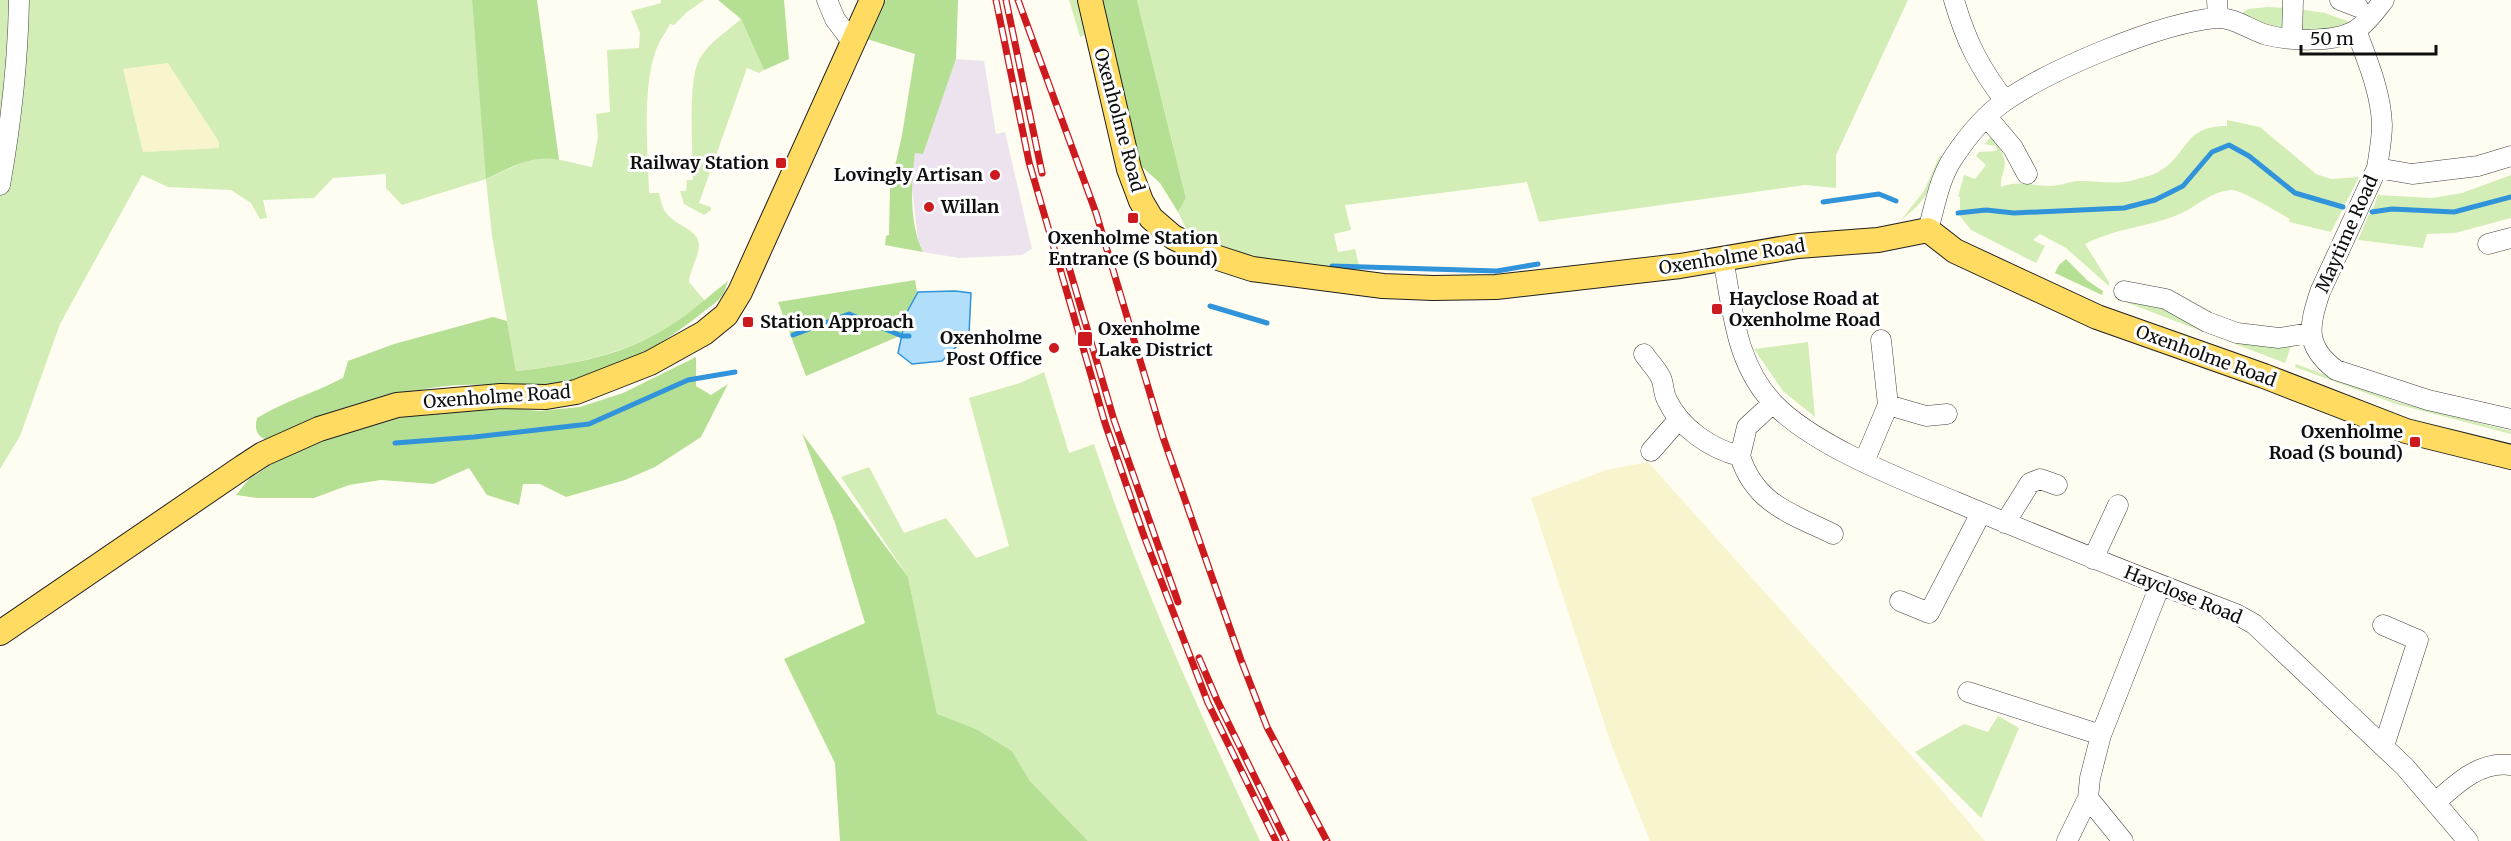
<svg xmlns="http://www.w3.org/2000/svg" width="2511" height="841" font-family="Merriweather,serif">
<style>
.industrial{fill:#ede3ee}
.farmland{fill:#f8f5ce}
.green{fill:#d2eeb6;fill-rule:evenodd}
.forest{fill:#b5e094}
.water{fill:#b1defb;stroke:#3193d9;stroke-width:1.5}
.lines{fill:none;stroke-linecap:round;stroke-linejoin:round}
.stream{stroke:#3193d9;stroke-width:5}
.minor-casing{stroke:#424242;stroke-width:21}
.major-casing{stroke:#202020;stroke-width:26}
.minor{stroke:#fff;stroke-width:20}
.major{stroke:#ffdb61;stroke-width:24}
.rail-casing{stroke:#cc1a1f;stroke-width:7}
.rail{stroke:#fff;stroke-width:4.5;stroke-dasharray:14;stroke-linecap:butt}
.poi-dot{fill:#cc1a1f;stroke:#fff;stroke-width:2}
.labels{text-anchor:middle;stroke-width:6;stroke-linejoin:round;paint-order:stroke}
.street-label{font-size:18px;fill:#0f0f0f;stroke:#fff}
.poi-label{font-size:18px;font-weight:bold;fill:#0f0f0f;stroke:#fff;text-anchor:end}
</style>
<rect width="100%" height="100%" fill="#fffcf1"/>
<path class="industrial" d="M956,59L984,61L996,134L1005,132L1032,249L1022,255L959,258L923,252L918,240L911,180L915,153H923Z"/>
<path class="farmland" d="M168,62L219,142V148L143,152L123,69Z
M1648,462L1932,779L1985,841H1650L1611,744L1531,498L1606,470Z"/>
<path class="green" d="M0,0H472L487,179L532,158L547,157L592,167L598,137L596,114L610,112L607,50L639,48L640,33L631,11L661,3V0H704L687,12L674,25L670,24C665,33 658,43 655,53C642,93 648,150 649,193H659C661,201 662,208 667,214C675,225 700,230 699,246C698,258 690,270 689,282L705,301C655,348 582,364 516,371L492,236L486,179L402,205L386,188V174L333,178L314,198L263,200L267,218L260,219L251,203L231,190L168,187L142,175L60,324L20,436L0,469ZM168,63L219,142V148L143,152L123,69Z
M1069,0H1077L1085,35L1080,37Z
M1137,0H1908L1836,155V188L1805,185L1539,222L1527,182L1345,205L1351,230L1334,234L1338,252L1355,249L1361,273L1285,268L1198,240L1186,228L1178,212L1186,197Z
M2268,7L2288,8L2285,24L2281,28L2269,26L2241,14L2248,9Z
M2298,9L2325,13L2350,22L2331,28L2302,31L2300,29Z
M741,19L764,70L759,73L747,68L699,203L711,207V210L704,215L684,204L680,191H686L687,180H693C693,151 687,80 700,58C710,42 727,31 741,19Z
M2227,120L2260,127L2316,174L2331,179L2359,177L2331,232L2289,222L2290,219C2279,213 2242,190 2232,190C2214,190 2198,205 2182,213C2151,227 2115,228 2085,244L2109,282V286L2066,248L2040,234L2033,240L2045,246L2036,263L1971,230L1960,216V197H1958L1964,175L1975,179L1986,165L1976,156L1979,152L1997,151L1996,146L1984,144L1991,137C1997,144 2004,153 2005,163C2005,171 2000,177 2001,187C2019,180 2032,186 2050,186C2059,186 2068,182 2077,181C2097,180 2117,186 2137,179C2143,177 2152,176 2158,172C2189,155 2182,126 2227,126Z
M1940,155L1942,158C1931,187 1927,201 1901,220L1924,191Z
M2511,175V218L2455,233L2427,234L2423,248L2358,240L2369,214H2371L2378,195L2432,198L2462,193Z
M2122,295L2292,343L2285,363L2115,298Z
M1808,342L1815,417L1783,391L1754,349Z
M2296,364L2397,402L2511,431V434L2396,404L2295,367Z
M1044,372L1069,453L1094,444C1139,581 1199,711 1260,841H1088L1030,781L1012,751L976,729L937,715L908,577L841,477L869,467L904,533L946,518L976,558L1009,546L969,398L1020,383Z
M1998,716L2019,728L1981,818L1915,752L1964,724L1988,732Z"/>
<path class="forest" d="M472,0H537L559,160C532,154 510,168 486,179Z
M718,0H784L789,59L764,70L741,19Z
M886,0H958L956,59L923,154L915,153C911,184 909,224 923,252L885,245L886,236L889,235L890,188L902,135L915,54L867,39Z
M1099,0H1137L1186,198L1178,212L1160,183L1140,165Z
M2066,259L2088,281L2103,291L2102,295L2055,273L2059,265Z
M915,280L923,326L806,376L778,302Z
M728,281C726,286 725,293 721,297C716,303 709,307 703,312C665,343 603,382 553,385C508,388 465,380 421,390C369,401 319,422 269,440C257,438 254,429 257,418C285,401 314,393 343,378L348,361L394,344L493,317L507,321L516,371C563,366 617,357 658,333C684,319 705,299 728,281Z
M696,357V386L711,395L728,384L701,437L655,467L625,480L566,497L540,484H523L519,505L487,495L469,468L433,484L381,480L349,485L314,498H257L236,495L249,479L289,453L372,424L440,407H506L539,411L580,407L623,393Z
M802,433L908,577L937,714L976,729L1012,751L1030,781L1088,841H840L835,763L784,659L865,623L835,523Z"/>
<path class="water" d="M955,291L971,293L969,334L942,361L912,364L898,353L907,312L918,292Z"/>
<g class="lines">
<path class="stream" d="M1823,202L1879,194L1896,201
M2372,212L2392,209L2454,212L2511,197
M1958,213L1986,210L2014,213L2124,208L2155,200L2183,186L2212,152L2229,145L2249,156L2295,193L2343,207
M1331,271L1332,266L1497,271L1538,264
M1210,306L1267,323
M793,335L849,314L902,336H909
M395,443L474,437L589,424L688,380L735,372"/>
<g class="minor-casing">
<path id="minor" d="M827,0L835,19L853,43
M1954,0C1966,41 1979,67 2005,101
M2217,0L2218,18
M2340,0L2358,7
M2356,30C2367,60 2381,92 2382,125C2382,139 2379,154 2377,168L2320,292C2309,326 2304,346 2336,370L2428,400L2511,419
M2292,38L2293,0
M1987,117L2013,148L2027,174
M2377,168L2412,174L2478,166L2511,156
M0,185C11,123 18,62 19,0
M1928,230C1935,206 1939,179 1953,158C1967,137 1985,115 2005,101C2051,69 2160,23 2216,18C2235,17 2249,30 2267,35C2290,41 2335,43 2356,30C2367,23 2376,10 2384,0
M2488,244L2511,238
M1723,259C1733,310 1735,362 1773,403C1814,446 1901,479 1956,502C2049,541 2142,578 2236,614L2254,624L2405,767L2468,841
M2124,291L2166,299L2207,322L2237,333L2279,338L2310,333
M1644,354C1649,362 1657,369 1661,378C1664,384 1663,393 1667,400C1680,428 1711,449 1740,456C1755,504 1792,514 1833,534
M1888,405L1926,416L1947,414
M1651,451L1679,419
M1740,456L1747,427L1773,403
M1864,462L1888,405L1881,340
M2005,523L2030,483L2040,479L2057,485
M2093,559L2118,505
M1900,601L1929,613L1981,513
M2383,625L2418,640L2384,746
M1968,692L2101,735
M2436,802C2457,783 2480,761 2511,765
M2067,841L2088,798
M2123,841L2088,798L2090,778L2101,735L2160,585"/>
</g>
<g class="major-casing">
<path id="major" d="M1090,0L1129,169L1141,201L1151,218L1173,237L1209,255L1252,269L1383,286L1433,288L1496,287L1680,266L1798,246L1878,240L1928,230L1955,251L2097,317L2264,376L2406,431L2511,457
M0,633L243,467L263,454L319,429L397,405L501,396L546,397L576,392L650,363L704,333L726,315L740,292L872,0"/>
</g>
<use href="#minor" class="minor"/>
<use href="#major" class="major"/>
<g class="rail-casing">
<path id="rail" d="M996,0L1029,162L1105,423L1144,536L1208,703L1276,841
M1006,0L1042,173
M1018,0L1096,213L1163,437L1241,660L1267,727L1327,841
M1066,257L1114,420L1178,602
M1199,658L1217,700L1286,841"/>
</g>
<use href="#rail" class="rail"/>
</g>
<g class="poi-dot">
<rect x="775" y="157" width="12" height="12" rx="3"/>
<circle cx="995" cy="175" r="6"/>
<circle cx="929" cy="207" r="6"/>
<rect x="1127" y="212" width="12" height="12" rx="3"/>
<rect x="1711" y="303" width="12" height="12" rx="3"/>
<rect x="742" y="316" width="12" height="12" rx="3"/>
<rect x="1077" y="331" width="16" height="16" rx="3"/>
<circle cx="1054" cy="348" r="6"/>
<rect x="2409" y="436" width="12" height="12" rx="3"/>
</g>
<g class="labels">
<g class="street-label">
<text transform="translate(1119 120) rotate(75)" y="6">Oxenholme Road</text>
<text transform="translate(2347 234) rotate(-66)" y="6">Maytime Road</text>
<text transform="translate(1732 257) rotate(-9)" y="6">Oxenholme Road</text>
<text transform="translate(2206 356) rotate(20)" y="6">Oxenholme Road</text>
<text transform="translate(497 397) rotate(-4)" y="6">Oxenholme Road</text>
<text transform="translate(2183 595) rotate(22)" y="6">Hayclose Road</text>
</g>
<g class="poi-label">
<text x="769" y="169">Railway Station</text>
<text x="983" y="181">Lovingly Artisan</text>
<text x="941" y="213" text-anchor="start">Willan</text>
<text x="1133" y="244" text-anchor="middle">Oxenholme Station<tspan x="1133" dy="21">Entrance (S bound)</tspan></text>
<text x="1729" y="305" text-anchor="start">Hayclose Road at<tspan x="1729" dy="21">Oxenholme Road</tspan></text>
<text x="760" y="328" text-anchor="start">Station Approach</text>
<text x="1098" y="335" text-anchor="start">Oxenholme<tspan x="1098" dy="21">Lake District</tspan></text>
<text x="1042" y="344">Oxenholme<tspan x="1042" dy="21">Post Office</tspan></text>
<text x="2403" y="438">Oxenholme<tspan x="2403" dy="21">Road (S bound)</tspan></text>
</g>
</g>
<path d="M2301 45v9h135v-9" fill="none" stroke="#0f0f0f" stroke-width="3"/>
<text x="2310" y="45" font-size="18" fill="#0f0f0f" stroke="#ffffff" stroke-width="4.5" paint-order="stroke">50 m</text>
</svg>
